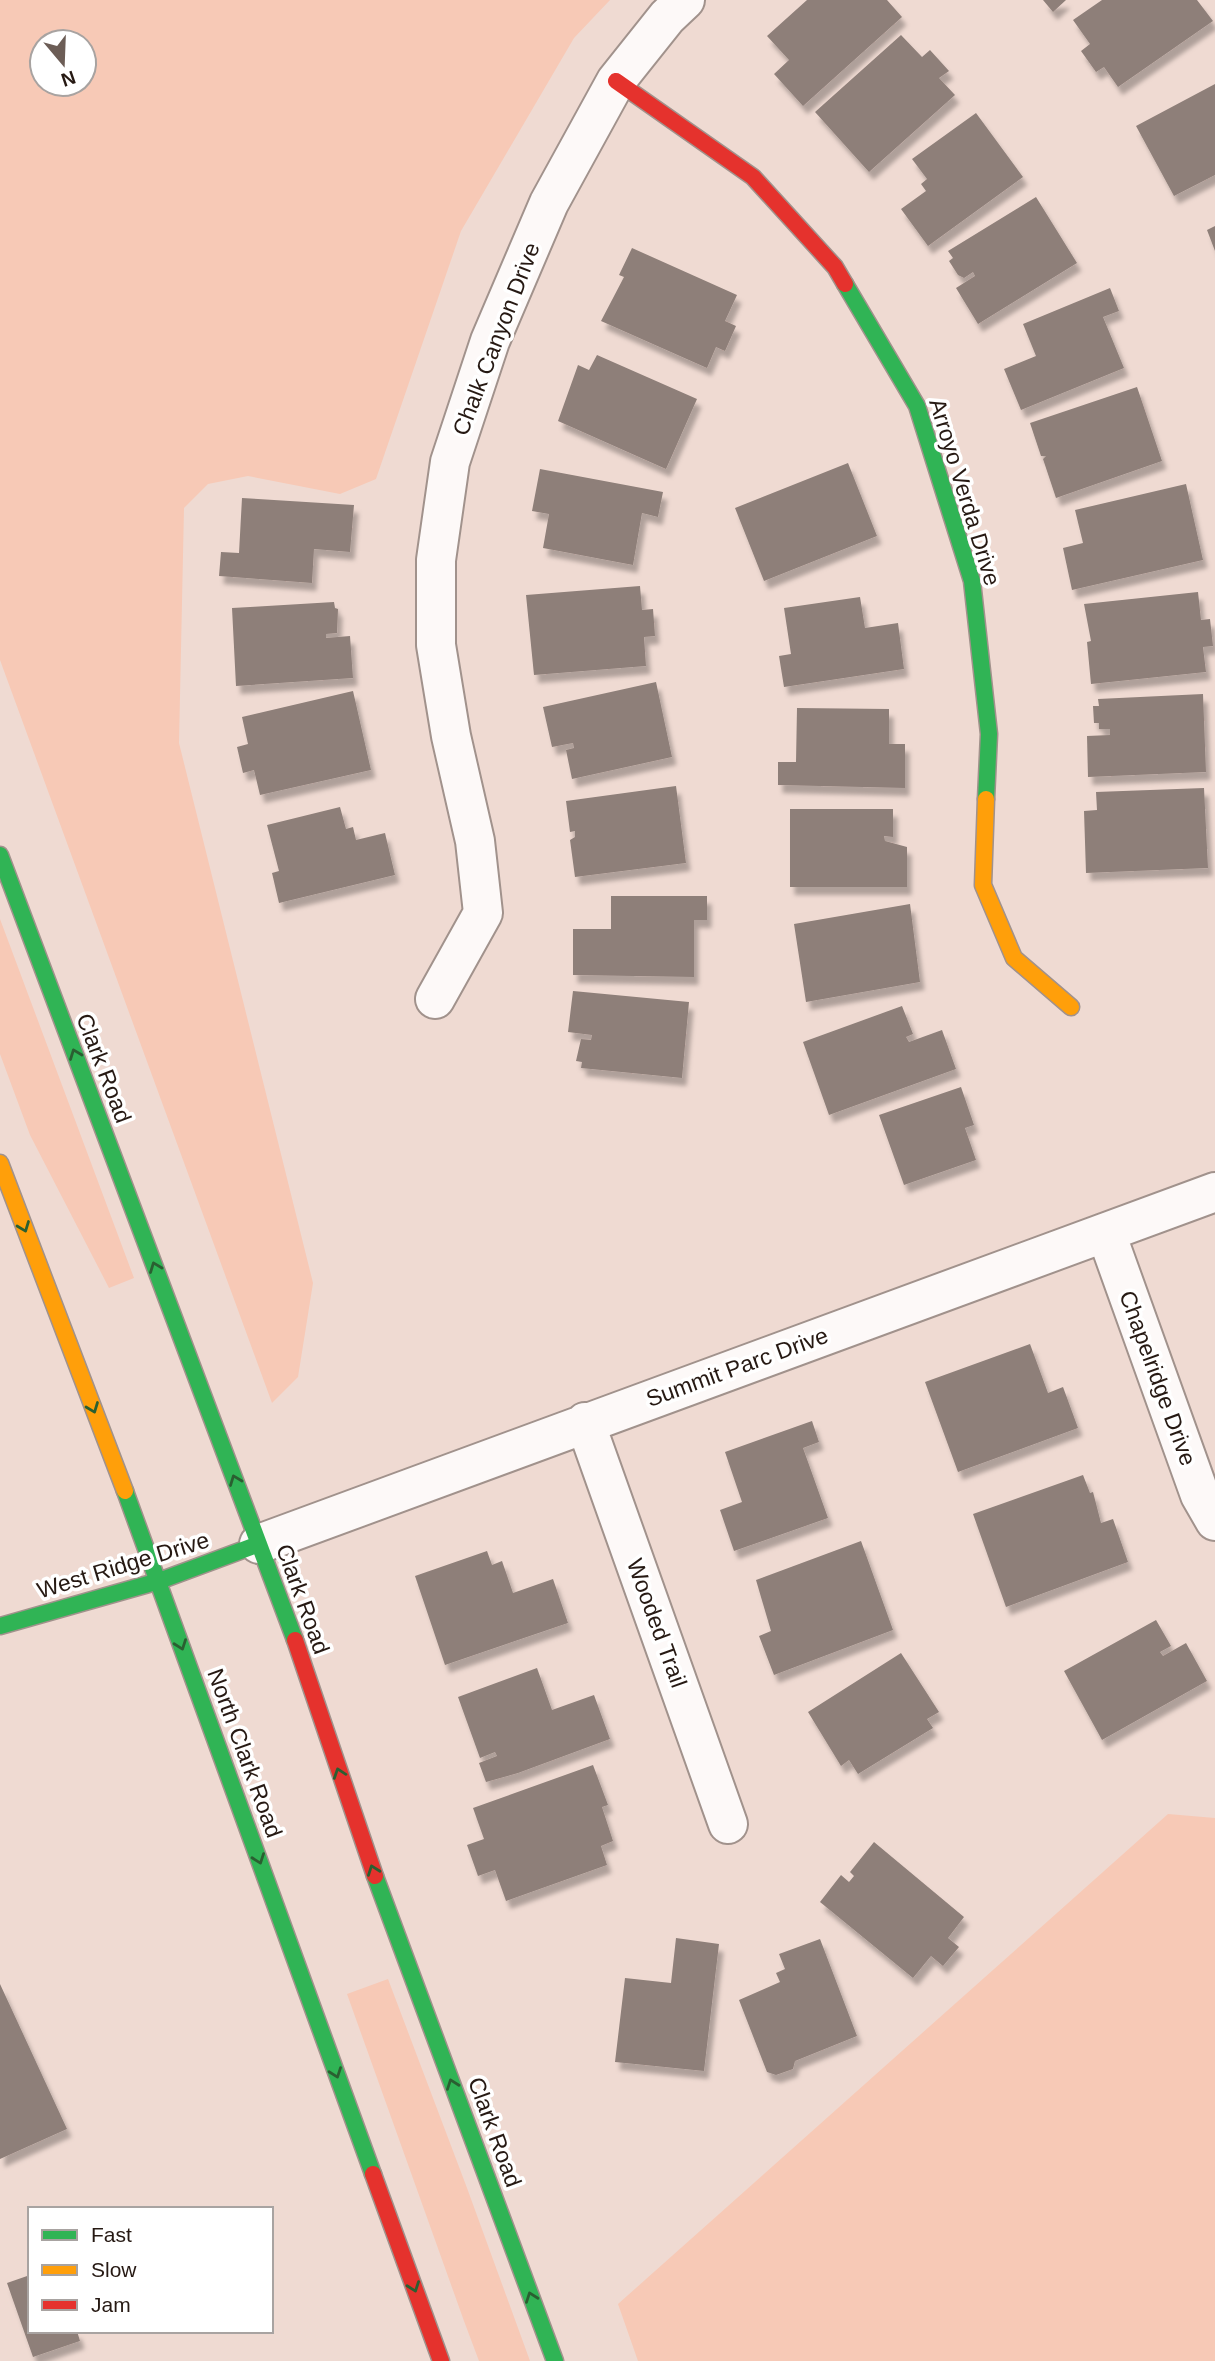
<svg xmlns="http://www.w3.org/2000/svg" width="1215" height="2361" font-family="Arial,sans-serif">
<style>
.green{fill:#f7c9b6;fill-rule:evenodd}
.building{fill:#8e7f79;filter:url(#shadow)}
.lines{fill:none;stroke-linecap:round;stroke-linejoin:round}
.street-casing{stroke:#a1928c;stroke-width:42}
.fast-casing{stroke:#a1928c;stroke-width:19}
.slow-casing{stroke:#a1928c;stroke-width:19}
.jam-casing{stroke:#a1928c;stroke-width:19}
.street{stroke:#fdf9f8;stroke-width:38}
.fast{stroke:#30b455;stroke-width:16}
.slow{stroke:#ff9f0a;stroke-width:16}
.jam{stroke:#e5322d;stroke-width:16}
.oneway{stroke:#2a5f31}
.labels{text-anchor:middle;stroke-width:7;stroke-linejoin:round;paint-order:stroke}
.street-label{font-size:23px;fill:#261913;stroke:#fff}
</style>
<defs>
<filter id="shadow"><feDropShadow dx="4.5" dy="8" stdDeviation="2" flood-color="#0004"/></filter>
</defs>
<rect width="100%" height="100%" fill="#efdad2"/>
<path class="green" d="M0,0H610L574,38L461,231L376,479L340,494L248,476L208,484L184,508L179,743L313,1283L298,1377L272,1403L0,660ZM84,42V84H42V42Z
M0,919L134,1278L109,1288L30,1135L0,1054Z
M1168,1814L1215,1818V2361H638L618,2304Z
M388,1979L467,2188L530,2361H479L464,2321L347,1994Z"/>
<path class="building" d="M807,0H887L902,17L803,106L774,74L789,60L767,36Z
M1043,0H1066L1053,12Z
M1102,0H1197L1213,21L1118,87L1104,67L1096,72L1081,51L1090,44L1073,20Z
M901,35L922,57L930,50L949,71L939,78L955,95L869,172L815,112Z
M1215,84V175L1174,196L1136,126Z
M976,113L1023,177L928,246L901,209L926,191L921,184L927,179L912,159Z
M1036,197L1077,263L978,324L956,288L975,276L973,272L964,278L958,275L949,261L953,258L948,251Z
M1215,226V251L1207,230Z
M632,248L737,295L725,321L736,326L725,351L716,347L707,368L601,321L624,277L619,275Z
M1110,288L1119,311L1103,317L1124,368L1021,410L1004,369L1036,356L1023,324Z
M597,355L697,399L666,469L558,421L578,365L589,370Z
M1137,387L1162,461L1056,498L1043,459L1046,456H1041L1030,423Z
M848,463L877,536L764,581L735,508Z
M540,469L663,492L658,517L642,513L633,565L543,548L549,514L532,511Z
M1186,484L1203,560L1072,590L1063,548L1083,543L1075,510Z
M242,498L354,505L350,552L314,549L312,583L219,576L221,552L239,553Z
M640,586L642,610L653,609L655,636L644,637L646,666L534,675L526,595Z
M1198,592L1201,620L1210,619L1213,646L1203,647L1206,672L1091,684L1087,642L1091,641L1084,604Z
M860,597L865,628L898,623L904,669L784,687L779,656L791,654L784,608Z
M334,602L335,608L338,609L337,633L326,634V638L350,636L353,678L236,686L232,608Z
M656,682L672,757L572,779L566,750L574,748L573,743L552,747L543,707Z
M353,691L371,770L260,795L254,770L243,773L237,747L248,744L242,717Z
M1203,694L1206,772L1088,777L1087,736L1110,735V729H1099V723H1094L1093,706H1099L1098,699Z
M797,708L889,709V744H905V788L778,785V762H796Z
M676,786L686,863L575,877L570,840L575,837V831L570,832L566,801Z
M1204,788L1208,868L1086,873L1084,811L1097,810L1096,792Z
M340,807L346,829L353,827L356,840L385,833L395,875L279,903L272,873L279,871L267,825Z
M790,809H893V837L884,836L885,841L907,847V887H790Z
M611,896H707V920H694V977L573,975V929H611Z
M910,904L920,982L806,1002L794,924Z
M573,991L689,1002L682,1078L581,1068L582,1062L576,1061L581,1039L591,1040L592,1035L568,1032Z
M902,1006L913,1034L906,1037L909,1042L942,1030L956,1069L829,1115L803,1042Z
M961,1087L974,1125L965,1128L976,1160L904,1185L879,1115Z
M1030,1344L1048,1393L1063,1387L1078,1428L958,1472L925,1382Z
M812,1421L819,1442L803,1448L828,1518L734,1551L720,1510L742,1502L725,1452Z
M1083,1475L1090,1493L1093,1492L1101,1523L1113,1519L1128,1562L1006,1607L973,1514Z
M861,1541L893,1630L774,1675L759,1636L771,1631L756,1580Z
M487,1551L492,1565L502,1561L513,1593L553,1579L568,1623L445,1665L415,1576Z
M1156,1620L1171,1646L1160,1652L1163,1656L1186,1643L1207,1681L1102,1740L1064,1671Z
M901,1653L939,1712L927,1719L933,1728L858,1774L849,1760L841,1766L808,1712Z
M537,1668L552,1710L594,1695L610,1739L518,1773L486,1782L479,1763L497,1756L495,1752L480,1758L458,1697Z
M593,1765L608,1805L602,1807L613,1841L601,1846L607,1865L506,1901L495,1870L478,1876L467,1845L484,1839L473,1808Z
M874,1842L964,1917L948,1938L959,1947L943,1966L931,1956L913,1978L820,1902L841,1875L849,1882L854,1876L850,1872Z
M676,1938L719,1944L704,2071L615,2062L625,1978L671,1983Z
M820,1939L857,2036L795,2061L793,2069L776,2075L767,2072L739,2000L780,1982L776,1973L785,1969L779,1954Z
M0,1984L67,2129L0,2159Z
M30,2275V2331H77L80,2341L33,2357L7,2283Z"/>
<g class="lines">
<g class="street-casing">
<path id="street" d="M435,999L483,913L475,841L451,736L436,645V560L450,462L490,341L549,203L616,81L667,17L685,0
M1106,1233L1200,1495L1215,1521
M585,1422L728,1824
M259,1544L1215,1192"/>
</g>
<g class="fast-casing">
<path id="fast" d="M845,284L917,406L972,581L989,734L986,799
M0,855L295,1640
M125,1491L373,2174
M0,1626L159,1581L259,1544
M375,1876L555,2361"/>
</g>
<g class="slow-casing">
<path id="slow" d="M986,799L983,885L1014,958L1071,1007
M0,1163L125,1491"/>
</g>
<g class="jam-casing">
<path id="jam" d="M616,81L753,177L835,267L845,284
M295,1640L375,1876
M373,2174L441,2361"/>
</g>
<use href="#street" class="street"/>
<use href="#fast" class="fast"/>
<use href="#slow" class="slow"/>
<use href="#jam" class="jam"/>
</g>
<defs><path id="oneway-chevron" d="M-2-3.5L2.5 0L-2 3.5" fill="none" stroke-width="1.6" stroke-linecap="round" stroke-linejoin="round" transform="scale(1.75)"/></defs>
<g class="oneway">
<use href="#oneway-chevron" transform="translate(75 1054) rotate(-111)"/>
<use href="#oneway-chevron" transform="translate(24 1227) rotate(69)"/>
<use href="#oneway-chevron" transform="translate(155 1267) rotate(-111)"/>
<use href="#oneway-chevron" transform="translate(93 1408) rotate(69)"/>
<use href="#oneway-chevron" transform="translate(235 1480) rotate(-111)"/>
<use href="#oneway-chevron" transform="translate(181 1645) rotate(70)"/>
<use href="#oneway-chevron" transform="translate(339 1773) rotate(-109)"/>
<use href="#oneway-chevron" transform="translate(259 1859) rotate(70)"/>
<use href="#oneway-chevron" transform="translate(373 1870) rotate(-110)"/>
<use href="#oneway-chevron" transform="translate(336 2073) rotate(70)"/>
<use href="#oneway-chevron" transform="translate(452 2084) rotate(-110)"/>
<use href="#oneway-chevron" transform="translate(414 2287) rotate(70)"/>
<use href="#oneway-chevron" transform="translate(531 2297) rotate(-110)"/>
</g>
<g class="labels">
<g class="street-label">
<text transform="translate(496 339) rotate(-69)" y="8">Chalk Canyon Drive</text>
<text transform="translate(965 492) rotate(73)" y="8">Arroyo Verda Drive</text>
<text transform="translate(104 1068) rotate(69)" y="8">Clark Road</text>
<text transform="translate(737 1367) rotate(-20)" y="8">Summit Parc Drive</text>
<text transform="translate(1158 1378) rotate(70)" y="8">Chapelridge Drive</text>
<text transform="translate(123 1565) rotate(-17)" y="8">West Ridge Drive</text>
<text transform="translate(303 1599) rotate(70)" y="8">Clark Road</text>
<text transform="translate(657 1623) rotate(70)" y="8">Wooded Trail</text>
<text transform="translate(245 1753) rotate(70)" y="8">North Clark Road</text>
<text transform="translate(495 2132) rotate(70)" y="8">Clark Road</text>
</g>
</g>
<rect x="28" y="2207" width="245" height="126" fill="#ffffff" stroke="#a8a3a1" stroke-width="2"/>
<rect x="42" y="2230" width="35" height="10" fill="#30b455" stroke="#a8a3a1" stroke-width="2"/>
<text x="91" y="2242" font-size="21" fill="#261913">Fast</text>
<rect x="42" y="2265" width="35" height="10" fill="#ff9f0a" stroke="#a8a3a1" stroke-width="2"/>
<text x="91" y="2277" font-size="21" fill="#261913">Slow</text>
<rect x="42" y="2300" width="35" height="10" fill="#e5322d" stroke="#a8a3a1" stroke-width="2"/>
<text x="91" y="2312" font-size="21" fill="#261913">Jam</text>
<g transform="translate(63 63) rotate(161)"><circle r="33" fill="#ffffff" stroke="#a8a3a1" stroke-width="2"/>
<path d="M0-5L12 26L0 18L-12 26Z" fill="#6c5d56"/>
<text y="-10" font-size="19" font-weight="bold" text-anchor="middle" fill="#261913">N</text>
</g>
</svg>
